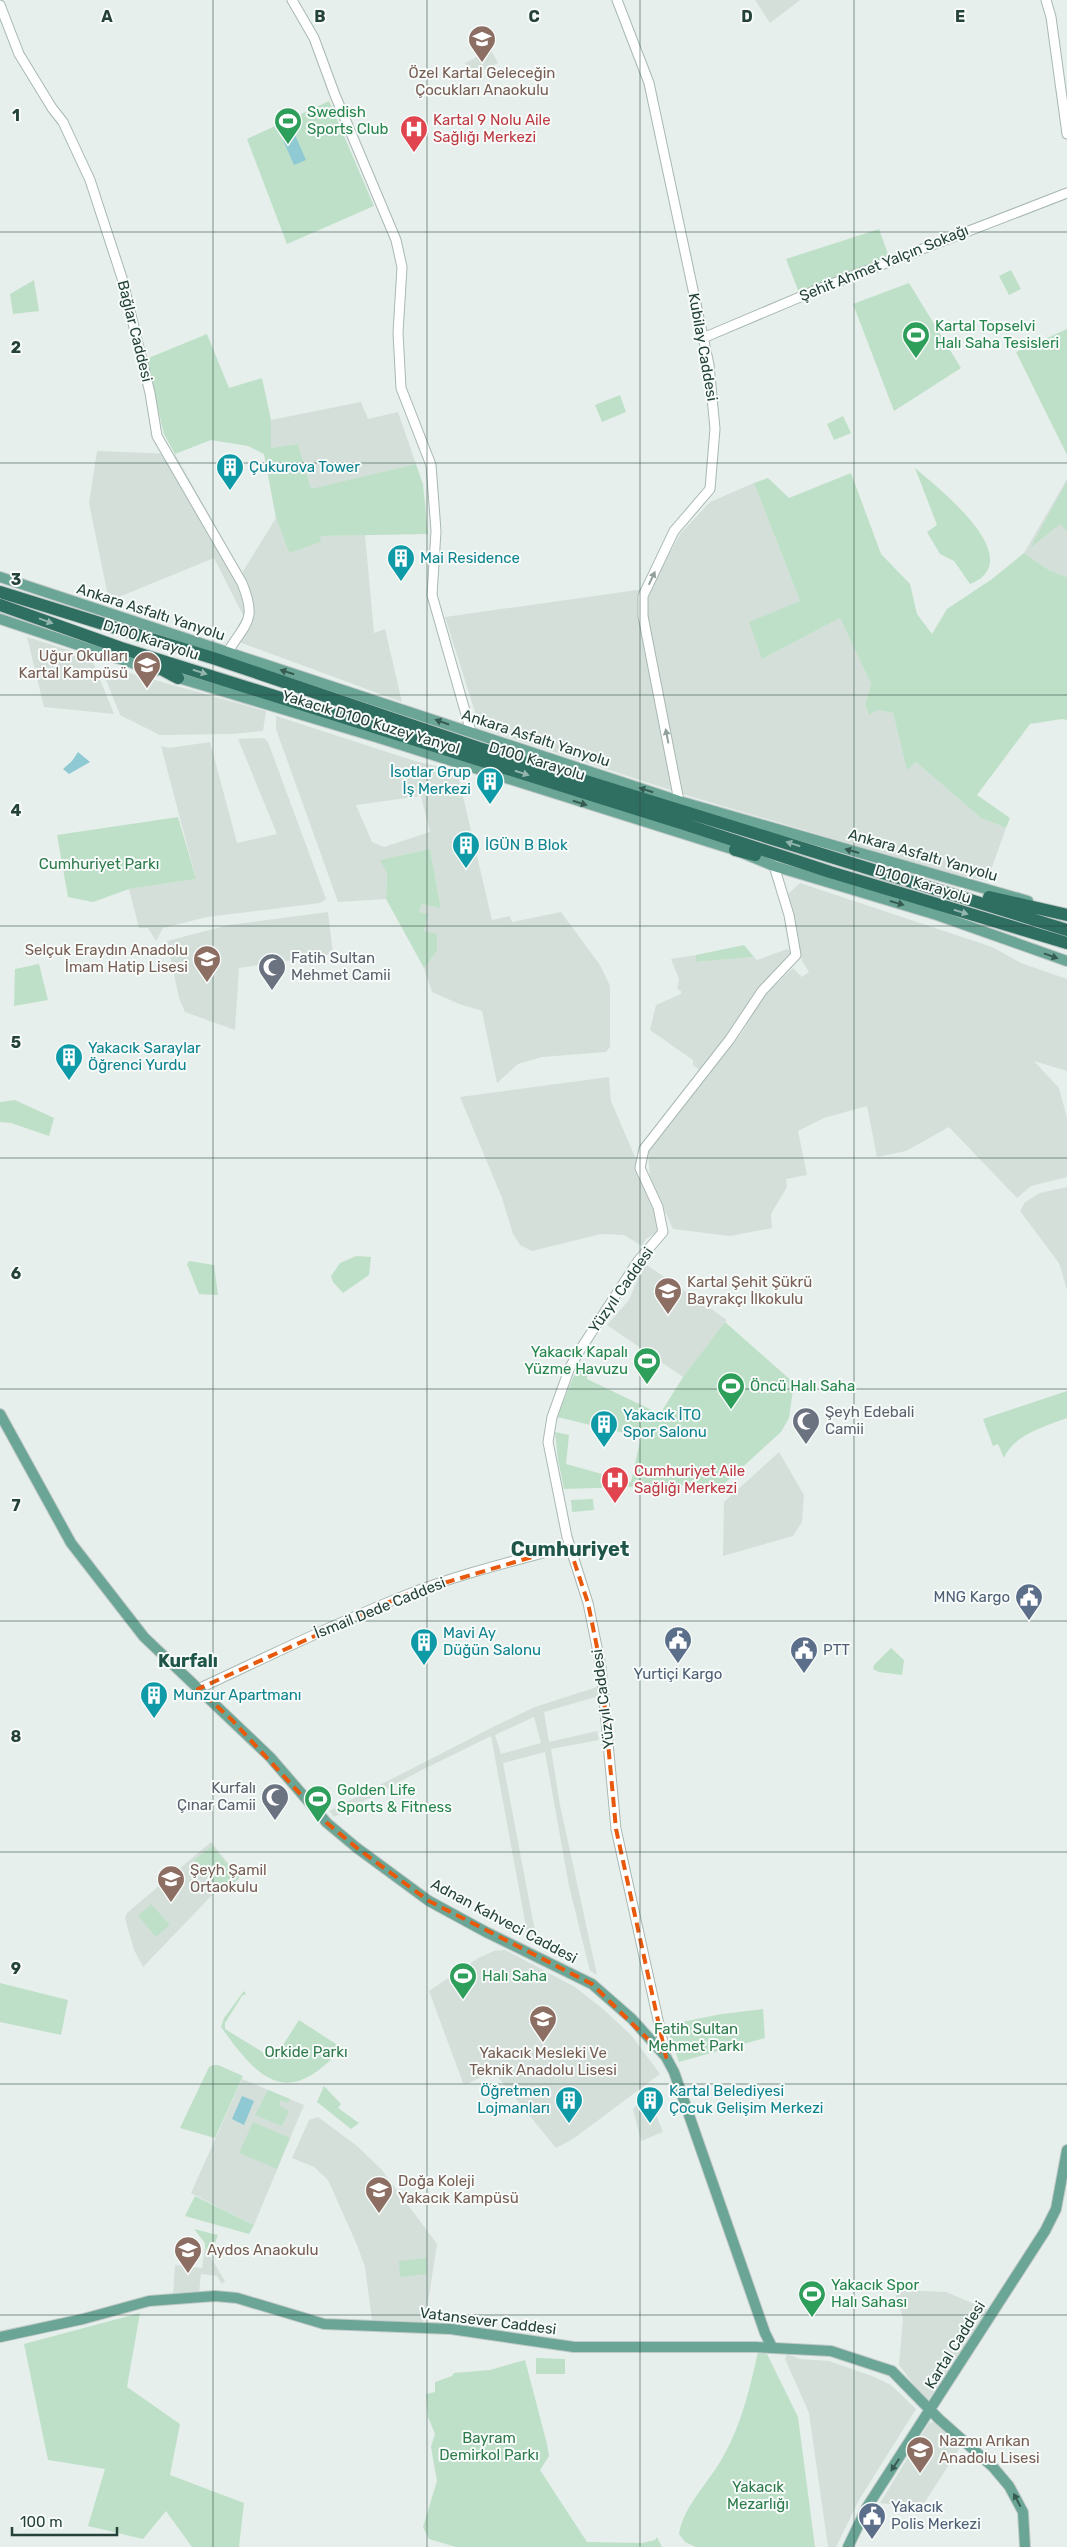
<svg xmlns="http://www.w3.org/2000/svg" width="1067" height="2547" font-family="Rubik,sans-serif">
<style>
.built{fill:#d4dfda;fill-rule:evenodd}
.green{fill:#bfe0c8}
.water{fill:#8ec9d4}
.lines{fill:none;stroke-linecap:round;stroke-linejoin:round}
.minor-casing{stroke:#a8b8b2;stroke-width:11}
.major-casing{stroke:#c2cac8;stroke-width:12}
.highway-casing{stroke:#c2cac8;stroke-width:14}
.minor{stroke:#fff;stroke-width:9}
.major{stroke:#6aa596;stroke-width:10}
.highway{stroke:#2f6f62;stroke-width:12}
.oneway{fill:#92a09c}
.oneway2{fill:#93b5ae}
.oneway3{fill:#365b51}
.marked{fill:none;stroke:#e8590c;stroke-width:4;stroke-dasharray:10 6;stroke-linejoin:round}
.grid{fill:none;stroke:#24423a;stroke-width:1;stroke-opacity:0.55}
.labels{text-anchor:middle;stroke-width:4;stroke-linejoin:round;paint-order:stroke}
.education-label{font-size:15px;fill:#785e54;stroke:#f7fbf9;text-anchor:start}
.leisure-label{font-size:15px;fill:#27864d;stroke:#f7fbf9;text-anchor:start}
.health-label{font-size:15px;fill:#be3a42;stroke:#f7fbf9;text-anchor:start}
.street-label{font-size:15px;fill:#24423a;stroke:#f7fbf9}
.culture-label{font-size:15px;fill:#0d838f;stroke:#f7fbf9;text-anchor:start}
.park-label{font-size:15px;fill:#2d7a4b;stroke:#f7fbf9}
.worship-label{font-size:15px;fill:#5b616d;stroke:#f7fbf9;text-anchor:start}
.service-label{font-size:15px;fill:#4e5e75;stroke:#f7fbf9;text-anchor:start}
.quarter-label{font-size:18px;font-weight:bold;fill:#1f5548;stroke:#f7fbf9}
.district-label{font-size:20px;font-weight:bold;fill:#1f5548;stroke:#f7fbf9}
.grid-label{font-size:16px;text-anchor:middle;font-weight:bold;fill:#24423a;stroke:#f7fbf9;stroke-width:4;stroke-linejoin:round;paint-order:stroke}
</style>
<rect width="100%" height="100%" fill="#e6efeb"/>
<path class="built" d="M755,0H800L770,23Z
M491,50L498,63L472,76L465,63Z
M361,402L368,419L398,412L416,464L311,490L298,444L271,448V420Z
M97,451L175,454L242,573L276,518L289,553L321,541L319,536L365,535L374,633L385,629L402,702L236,641L249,627L214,558L109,601L89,503Z
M1067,479V577L1049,570L1024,553Z
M754,483L800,601L762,659L840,618L871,684L865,705L868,714L878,710L893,713L907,769L916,762L981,818L1006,828L987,881L905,864L841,841L686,795L480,728L445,617L651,588L680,534L710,502Z
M27,637L91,657L114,714L44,707Z
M108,667L266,711L263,731L232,734L160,735L120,715L104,675Z
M276,716L415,761L457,771L492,920L510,916L512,922L561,912L600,965L610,986V1047L606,1052L542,1057L518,1064L497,1083L482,1011L459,1004L432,992L424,968L437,951L424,931L419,912L422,904L441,907L430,849L381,860L387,873L386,899L338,902L276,729ZM421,796L430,832L384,847L372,842L356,805Z
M264,738L268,742L326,899L320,903L207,917L163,928L156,941L148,928H139L129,889L196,879L161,746L169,748L210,742L237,843L277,834L238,739Z
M800,883L992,947L1021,963L1067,979V1071L1034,1061L1059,1088L1067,1118V1177L1031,1186L1017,1198L949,1127L906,1151L877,1157L867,1106L824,1118L798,1131L807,1175L786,1179L787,1187L771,1214L772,1228L730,1236L673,1229L650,1177L648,1152L743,1031L760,1000L793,968L802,977L809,972L802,961L787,895Z
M328,912L333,954L239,968L235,1030L185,1012L179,998L167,941L229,925Z
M787,949L790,951V955L784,966L701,1071L693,1065V1060L650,1030L656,1005L681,994V991L677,989L679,979L671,959L696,955L697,962L754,957L757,960Z
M609,1077L611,1101L643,1176L661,1227L659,1231L646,1239L642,1246L624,1235L601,1234L532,1251L520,1245L513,1234L502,1198L460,1097Z
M1067,1187V1290L1059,1263L1020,1211L1025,1202L1040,1193Z
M644,1263L727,1320L683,1377L607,1325L629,1300Z
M779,1452L804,1495L802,1522L793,1536L723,1556L724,1502Z
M600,1686L599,1696L544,1712L549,1742L597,1731L599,1740L551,1749L560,1805L597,1975L590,1971L569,1886L545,1752L503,1763L537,1942L528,1938L491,1736L422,1770L334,1817L329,1811L499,1724L535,1707ZM534,1717L541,1743L501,1754L495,1735Z
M211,1842L240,1878L222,1894L218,1889L143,1967L134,1950L128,1929L125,1918L127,1913Z
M505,1950L575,1987L603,2009L631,2035L660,2074L573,2139L556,2148L493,2071L467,2084L463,2083L429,1991L478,1958L494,1951Z
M242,2079L304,2105L254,2225L191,2193Z
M648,2095L663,2132L641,2141L633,2109Z
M318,2117L357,2146L381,2169L437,2244L428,2302L423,2322L372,2320L365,2267L357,2245L328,2180L314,2167L292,2158L309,2120Z
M205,2248L225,2281L222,2284L217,2276L201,2274L199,2293L173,2295L175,2265L202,2268Z
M894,2290L946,2292L989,2310L927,2402L899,2365L903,2318Z
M787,2354L800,2359L829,2361L872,2376L891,2385L916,2409L859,2500L836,2547H828L809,2413L785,2359Z
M934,2422L961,2446L921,2508L880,2503L929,2423Z"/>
<path class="green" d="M329,101L374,206L287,244L247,139Z
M879,229L889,257L799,293L786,259Z
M1011,270L1021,289L1009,295L999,276Z
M34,280L39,311L13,314L10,294Z
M909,283L961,368L894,411L853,304Z
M1067,329V455L1016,352Z
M207,334L229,388L262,378L271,420V448L298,444L311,489L416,464L423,484L428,534L320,536L321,542L289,553L276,518L264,454L248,446L211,440L175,454L164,434L146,359Z
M620,395L626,412L602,422L595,405Z
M843,416L851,433L834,440L827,424Z
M915,468C935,485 1014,547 983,576C980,580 974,582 970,584L954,561L940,554L927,532L937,525Z
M851,473L881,554L910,584L917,614L932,634L947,609L992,579L1024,553L1049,570L1067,577V720L1062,719L1030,724L977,795L1010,818L1006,828L981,818L916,762L907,770L893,713L878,710L869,715L865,705L871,684L840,618L762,659L749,622L800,601L754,483L768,478L789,498Z
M1067,481V531L1060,524L1030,548Z
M178,817L196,879L129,889L93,902L68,897L57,835Z
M430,849L441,908L422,904L419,912L428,914L424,931L437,934V951L424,968L386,899L387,873L380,860Z
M744,945L754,957L696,962V955Z
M39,964L48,1000L14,1006L15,969Z
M15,1100L54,1118L49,1136L11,1123L0,1122V1102Z
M356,1256L371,1257L369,1275L343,1293L333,1282L331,1276L340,1263Z
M189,1261L214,1265L218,1295L199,1294L187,1264Z
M725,1322L794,1383L789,1418L781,1432L724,1484L564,1489L558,1460L555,1432L569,1435L566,1464L631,1482L641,1437L557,1417L577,1368L587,1369V1379L660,1414L683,1377Z
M1067,1391V1418C1046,1426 1013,1435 1004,1458L998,1444L993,1446L983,1419Z
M593,1499L594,1510L572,1512L571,1500Z
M891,1648L904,1660L902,1675L879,1672L873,1669L874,1665Z
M212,1846L239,1878L222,1892L194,1860Z
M151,1904L170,1925L156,1937L138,1916Z
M0,1983L68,2000L61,2035L0,2022Z
M244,1991L246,1994L242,1996L225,2023V2029L274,2059L299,2020L342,2048C288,2108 261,2083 221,2027L224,2018Z
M763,2009L765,2038L679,2062L666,2025L722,2014Z
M213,2065H218L243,2076L215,2138L180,2128L209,2067Z
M324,2086L341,2104L338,2108L359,2123L351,2129L317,2102Z
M268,2090L290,2099L288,2103L281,2100L279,2104L281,2107L289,2111L282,2126L255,2115Z
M253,2122L290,2138L277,2169L239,2153Z
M195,2196L254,2225L249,2234L185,2216Z
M194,2229L218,2235L210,2256L205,2248V2243Z
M426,2258L427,2274L400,2277L399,2261Z
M140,2313L127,2387L180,2424L170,2475L244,2503L239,2547H192L166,2511L143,2539L88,2526L105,2469L48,2460L24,2344Z
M758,2352L767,2354L798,2417L815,2547H696L685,2542L679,2534C684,2504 710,2482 724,2455C742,2423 750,2387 758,2352Z
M536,2358L565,2359V2374H536Z
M525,2360L547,2444L549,2456L540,2470L587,2542L642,2543L655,2540L657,2537L662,2547H456L429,2539L423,2527L437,2481L431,2447L435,2434L428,2417L426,2394L435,2392V2382L452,2376L454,2373L490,2370Z"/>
<path class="water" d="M295,135L306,160L294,165L283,140Z
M78,752L90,762L69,774L63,769L72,761Z
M242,2096L254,2101L244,2125L232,2119Z"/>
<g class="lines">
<g class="minor-casing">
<path id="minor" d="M292,0L314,38L335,95L396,240L402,267L398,333L401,388L431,465L436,531L432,595L471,732
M617,0L649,83L709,365L715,429L710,489L674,531L643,596V616L679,801
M1046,0L1051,17L1067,134
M0,5L19,54L52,108L63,122L90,180L122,278L150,393L157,436L242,583C257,620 247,621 227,653
M703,338L819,289L1067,193
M198,1689C267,1657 335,1623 406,1595C459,1574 514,1561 569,1546
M666,2056L616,1829L601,1667L588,1603L567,1537L548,1442L552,1417L570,1367L580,1350L638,1261L663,1232L658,1207L640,1168L644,1149L730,1039L762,991L796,955L789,915L774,866"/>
</g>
<g class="major-casing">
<path id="major" d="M0,577L679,801L1028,901
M0,619L156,671
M172,676L376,737L735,850L774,866L937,915L1067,961
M0,1414L71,1543L144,1637L270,1757L327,1823L357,1848L429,1901L486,1932L592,1984L632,2019L666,2057L674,2072L765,2333L772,2347
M0,2337L83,2319L149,2301L215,2296L237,2298L324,2324L451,2329L574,2347H755L831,2351L892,2371L939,2419L993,2467L1009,2486L1023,2512L1025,2547
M848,2547L867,2507L1045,2231L1056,2209L1067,2150"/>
</g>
<g class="highway-casing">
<path id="highway" d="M0,592L216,659L479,748L1067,930
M0,605L121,648L684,824L830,872L1067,943
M148,662L178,678
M735,850L755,855
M989,897L1067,915"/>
</g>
<use href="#minor" class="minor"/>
<use href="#major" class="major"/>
<use href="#highway" class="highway"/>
</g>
<defs><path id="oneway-solid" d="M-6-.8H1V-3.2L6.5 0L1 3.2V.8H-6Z" transform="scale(1.25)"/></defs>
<g class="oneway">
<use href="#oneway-solid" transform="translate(652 578) rotate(-65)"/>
<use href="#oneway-solid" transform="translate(667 736) rotate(-101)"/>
</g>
<g class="oneway2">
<use href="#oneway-solid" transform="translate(46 621) rotate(20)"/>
<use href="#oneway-solid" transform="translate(200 672) rotate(17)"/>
<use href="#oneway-solid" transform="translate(522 773) rotate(17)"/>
<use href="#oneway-solid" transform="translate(793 844) rotate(-163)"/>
<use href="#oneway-solid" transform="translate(961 912) rotate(17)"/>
</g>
<g class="oneway3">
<use href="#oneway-solid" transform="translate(287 672) rotate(-162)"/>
<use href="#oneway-solid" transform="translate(442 722) rotate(-161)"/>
<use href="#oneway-solid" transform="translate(646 790) rotate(-162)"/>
<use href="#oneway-solid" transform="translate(580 803) rotate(17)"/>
<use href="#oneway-solid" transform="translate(852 851) rotate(-164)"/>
<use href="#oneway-solid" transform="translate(897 903) rotate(16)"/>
<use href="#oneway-solid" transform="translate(1051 956) rotate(20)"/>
<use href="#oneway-solid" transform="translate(895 2465) rotate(124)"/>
<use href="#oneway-solid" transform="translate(1017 2500) rotate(-118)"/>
</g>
<path class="marked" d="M569,1546L588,1603L601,1667L616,1829L666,2057L592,1984L429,1901L357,1848L327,1823L232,1720L198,1689L407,1594Z"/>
<path class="grid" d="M213,0V2547M427,0V2547M640,0V2547M854,0V2547M0,232H1067M0,463H1067M0,695H1067M0,926H1067M0,1158H1067M0,1389H1067M0,1621H1067M0,1852H1067M0,2084H1067M0,2315H1067"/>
<defs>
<g id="school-pin" transform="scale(1.4375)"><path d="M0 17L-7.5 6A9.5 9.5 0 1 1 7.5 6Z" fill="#8d6e63" stroke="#f7fbf9"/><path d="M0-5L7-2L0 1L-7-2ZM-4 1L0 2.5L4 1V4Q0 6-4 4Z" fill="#fff"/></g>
<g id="stadium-pin" transform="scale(1.4375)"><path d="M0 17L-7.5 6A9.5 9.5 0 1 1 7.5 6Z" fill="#2e9e5b" stroke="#f7fbf9"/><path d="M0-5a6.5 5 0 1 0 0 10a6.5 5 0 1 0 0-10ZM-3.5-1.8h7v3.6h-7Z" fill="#fff"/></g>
<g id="hospital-pin" transform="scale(1.4375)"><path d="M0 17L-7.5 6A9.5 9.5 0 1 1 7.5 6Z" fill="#e0444e" stroke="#f7fbf9"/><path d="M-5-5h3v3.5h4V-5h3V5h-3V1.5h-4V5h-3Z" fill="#fff"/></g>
<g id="building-pin" transform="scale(1.4375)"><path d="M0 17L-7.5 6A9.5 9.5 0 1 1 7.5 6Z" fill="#0f9aa8" stroke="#f7fbf9"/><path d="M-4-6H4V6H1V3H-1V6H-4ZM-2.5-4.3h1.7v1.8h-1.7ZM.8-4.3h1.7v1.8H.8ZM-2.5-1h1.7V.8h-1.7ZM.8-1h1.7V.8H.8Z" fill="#fff"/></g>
<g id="mosque-pin" transform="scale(1.4375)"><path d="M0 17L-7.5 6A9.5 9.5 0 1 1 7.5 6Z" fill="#6b7280" stroke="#f7fbf9"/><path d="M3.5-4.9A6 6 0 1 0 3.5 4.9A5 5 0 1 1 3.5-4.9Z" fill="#fff"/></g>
<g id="civic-pin" transform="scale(1.4375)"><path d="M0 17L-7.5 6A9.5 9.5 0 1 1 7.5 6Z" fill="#5c6f8a" stroke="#f7fbf9"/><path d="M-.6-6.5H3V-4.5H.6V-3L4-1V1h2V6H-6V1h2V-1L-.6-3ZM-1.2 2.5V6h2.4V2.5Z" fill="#fff"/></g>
</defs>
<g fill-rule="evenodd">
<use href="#school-pin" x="482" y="39"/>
<use href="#stadium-pin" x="288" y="121"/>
<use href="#hospital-pin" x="414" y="129"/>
<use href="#stadium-pin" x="916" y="335"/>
<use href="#building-pin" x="230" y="467"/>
<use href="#building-pin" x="401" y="558"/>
<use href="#school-pin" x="147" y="665"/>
<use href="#building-pin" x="490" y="781"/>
<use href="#building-pin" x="466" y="845"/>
<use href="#school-pin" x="207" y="959"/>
<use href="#mosque-pin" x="272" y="967"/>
<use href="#building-pin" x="69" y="1057"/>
<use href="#school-pin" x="668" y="1291"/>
<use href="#stadium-pin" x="647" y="1361"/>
<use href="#stadium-pin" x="731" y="1386"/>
<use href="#mosque-pin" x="806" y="1421"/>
<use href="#building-pin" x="604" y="1424"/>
<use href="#hospital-pin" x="615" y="1480"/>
<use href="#civic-pin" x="1029" y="1597"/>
<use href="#civic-pin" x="678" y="1640"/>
<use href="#building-pin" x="424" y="1642"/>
<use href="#civic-pin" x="804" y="1650"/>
<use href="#building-pin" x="154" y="1695"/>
<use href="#mosque-pin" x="275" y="1797"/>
<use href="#stadium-pin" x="318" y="1799"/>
<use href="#school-pin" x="171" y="1879"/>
<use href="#stadium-pin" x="463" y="1976"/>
<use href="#school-pin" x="543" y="2019"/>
<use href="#building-pin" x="569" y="2100"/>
<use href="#building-pin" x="650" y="2100"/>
<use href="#school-pin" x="379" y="2190"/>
<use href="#school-pin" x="188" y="2250"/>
<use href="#stadium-pin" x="812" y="2294"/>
<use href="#school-pin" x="920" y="2450"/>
<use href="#civic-pin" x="872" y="2516"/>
</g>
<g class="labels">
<g class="education-label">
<text x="482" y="78" text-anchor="middle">Özel Kartal Geleceğin<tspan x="482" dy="17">Çocukları Anaokulu</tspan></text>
<text x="128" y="661" text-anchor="end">Uğur Okulları<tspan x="128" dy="17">Kartal Kampüsü</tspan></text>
<text x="188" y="955" text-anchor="end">Selçuk Eraydın Anadolu<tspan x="188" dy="17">İmam Hatip Lisesi</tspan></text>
<text x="687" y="1287">Kartal Şehit Şükrü<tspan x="687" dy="17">Bayrakçı İlkokulu</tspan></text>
<text x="190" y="1875">Şeyh Şamil<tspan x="190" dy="17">Ortaokulu</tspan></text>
<text x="543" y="2058" text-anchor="middle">Yakacık Mesleki Ve<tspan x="543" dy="17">Teknik Anadolu Lisesi</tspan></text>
<text x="398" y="2186">Doğa Koleji<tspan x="398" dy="17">Yakacık Kampüsü</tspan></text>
<text x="207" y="2255">Aydos Anaokulu</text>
<text x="939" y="2446">Nazmı Arıkan<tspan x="939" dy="17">Anadolu Lisesi</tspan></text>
</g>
<g class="leisure-label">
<text x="307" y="117">Swedish<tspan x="307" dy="17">Sports Club</tspan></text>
<text x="935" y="331">Kartal Topselvi<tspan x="935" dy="17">Halı Saha Tesisleri</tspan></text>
<text x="628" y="1357" text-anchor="end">Yakacık Kapalı<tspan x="628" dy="17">Yüzme Havuzu</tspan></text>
<text x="750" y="1391">Öncü Halı Saha</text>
<text x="337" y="1795">Golden Life<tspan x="337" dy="17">Sports &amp; Fitness</tspan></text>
<text x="482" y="1981">Halı Saha</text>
<text x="831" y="2290">Yakacık Spor<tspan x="831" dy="17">Halı Sahası</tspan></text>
</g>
<g class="health-label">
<text x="433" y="125">Kartal 9 Nolu Aile<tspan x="433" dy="17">Sağlığı Merkezi</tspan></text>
<text x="634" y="1476">Cumhuriyet Aile<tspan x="634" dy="17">Sağlığı Merkezi</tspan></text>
</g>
<g class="street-label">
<text transform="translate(884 263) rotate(-22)" y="5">Şehit Ahmet Yalçın Sokağı</text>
<text transform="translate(135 331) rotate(76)" y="5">Bağlar Caddesi</text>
<text transform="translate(703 347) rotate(80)" y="5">Kubilay Caddesi</text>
<text transform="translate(151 612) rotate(18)" y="5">Ankara Asfaltı Yanyolu</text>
<text transform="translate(151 640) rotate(18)" y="5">D100 Karayolu</text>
<text transform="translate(371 722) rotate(17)" y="5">Yakacık D100 Kuzey Yanyol</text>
<text transform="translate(536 738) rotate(18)" y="5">Ankara Asfaltı Yanyolu</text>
<text transform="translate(537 761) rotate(17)" y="5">D100 Karayolu</text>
<text transform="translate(923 855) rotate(16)" y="5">Ankara Asfaltı Yanyolu</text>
<text transform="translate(923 884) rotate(17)" y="5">D100 Karayolu</text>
<text transform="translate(621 1290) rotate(-55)" y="5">Yüzyıl Caddesi</text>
<text transform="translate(380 1608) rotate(-22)" y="5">İsmail Dede Caddesi</text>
<text transform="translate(603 1699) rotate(-97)" y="5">Yüzyıl Caddesi</text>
<text transform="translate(504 1921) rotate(28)" y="5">Adnan Kahveci Caddesi</text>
<text transform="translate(488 2321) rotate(7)" y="5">Vatansever Caddesi</text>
<text transform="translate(955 2345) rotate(-58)" y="5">Kartal Caddesi</text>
</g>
<g class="culture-label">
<text x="249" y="472">Çukurova Tower</text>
<text x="420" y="563">Mai Residence</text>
<text x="471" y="777" text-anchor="end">İsotlar Grup<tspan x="471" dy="17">İş Merkezi</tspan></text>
<text x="485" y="850">İGÜN B Blok</text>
<text x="88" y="1053">Yakacık Saraylar<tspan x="88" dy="17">Öğrenci Yurdu</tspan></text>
<text x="623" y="1420">Yakacık İTO<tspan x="623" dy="17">Spor Salonu</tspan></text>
<text x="443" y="1638">Mavi Ay<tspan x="443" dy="17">Düğün Salonu</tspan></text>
<text x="173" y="1700">Munzur Apartmanı</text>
<text x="550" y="2096" text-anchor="end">Öğretmen<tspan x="550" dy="17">Lojmanları</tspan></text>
<text x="669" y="2096">Kartal Belediyesi<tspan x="669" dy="17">Çocuk Gelişim Merkezi</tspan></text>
</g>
<g class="park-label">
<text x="99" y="869">Cumhuriyet Parkı</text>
<text x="696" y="2034">Fatih Sultan<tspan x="696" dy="17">Mehmet Parkı</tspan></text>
<text x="306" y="2057">Orkide Parkı</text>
<text x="489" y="2443">Bayram<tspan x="489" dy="17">Demirkol Parkı</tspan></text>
<text x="758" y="2492">Yakacık<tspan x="758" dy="17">Mezarlığı</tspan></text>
</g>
<g class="worship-label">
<text x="291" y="963">Fatih Sultan<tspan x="291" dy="17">Mehmet Camii</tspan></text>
<text x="825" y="1417">Şeyh Edebali<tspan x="825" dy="17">Camii</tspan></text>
<text x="256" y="1793" text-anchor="end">Kurfalı<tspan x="256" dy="17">Çınar Camii</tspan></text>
</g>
<g class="service-label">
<text x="1010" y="1602" text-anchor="end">MNG Kargo</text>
<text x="823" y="1655">PTT</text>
<text x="678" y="1679" text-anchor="middle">Yurtiçi Kargo</text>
<text x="891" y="2512">Yakacık<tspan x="891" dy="17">Polis Merkezi</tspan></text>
</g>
<g class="quarter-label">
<text x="188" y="1667">Kurfalı</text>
</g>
<g class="district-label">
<text x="570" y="1556">Cumhuriyet</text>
</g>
</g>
<g class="grid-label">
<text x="107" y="22">A</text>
<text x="320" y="22">B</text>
<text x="534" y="22">C</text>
<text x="747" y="22">D</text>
<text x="960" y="22">E</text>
<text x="16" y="121">1</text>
<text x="16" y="353">2</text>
<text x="16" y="585">3</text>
<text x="16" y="816">4</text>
<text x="16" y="1048">5</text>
<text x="16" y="1279">6</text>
<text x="16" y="1511">7</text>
<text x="16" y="1742">8</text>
<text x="16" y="1974">9</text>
</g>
<path d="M12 2527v8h105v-8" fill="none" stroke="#24423a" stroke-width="2.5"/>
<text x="20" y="2527" font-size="15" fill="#24423a" stroke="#f7fbf9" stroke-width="4" paint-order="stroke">100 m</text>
</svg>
